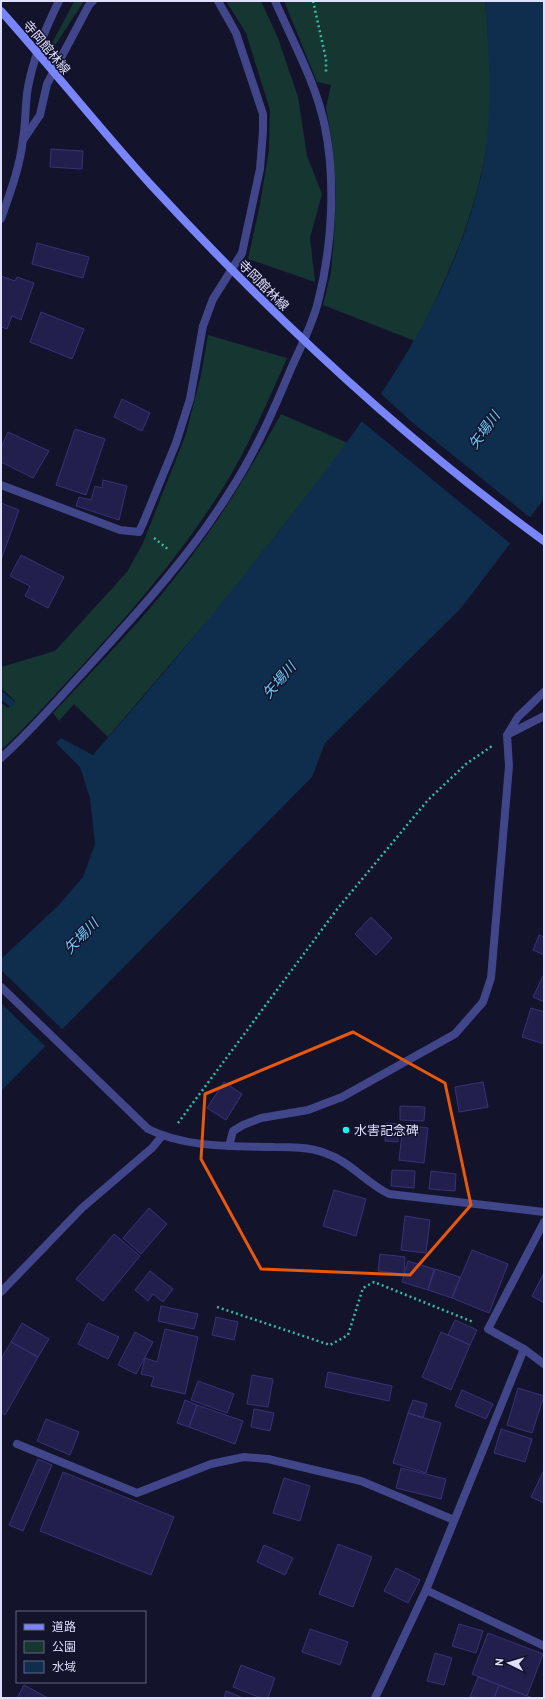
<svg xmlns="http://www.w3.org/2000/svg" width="545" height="1699" font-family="Overpass,'Noto Sans JP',sans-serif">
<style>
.green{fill:#163631}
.water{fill:#0f2e4e}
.pier{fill:#14132c}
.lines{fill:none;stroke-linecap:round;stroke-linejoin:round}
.stream{stroke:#0f2e4e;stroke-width:7}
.building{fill:#231f4d;stroke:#373278}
.path{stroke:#36bba3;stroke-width:2.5;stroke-dasharray:2 3;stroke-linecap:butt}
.lane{stroke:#404689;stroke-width:8}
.street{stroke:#404689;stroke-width:8}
.secondary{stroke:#7986fb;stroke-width:8}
.marked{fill:none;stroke:#e8590c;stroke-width:3;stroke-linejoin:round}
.poi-dot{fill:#12f7f2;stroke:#14132c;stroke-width:1.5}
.labels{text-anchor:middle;stroke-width:3;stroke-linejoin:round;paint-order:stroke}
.street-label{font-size:13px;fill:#dfdffe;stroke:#14132c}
.poi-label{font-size:13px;fill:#dfdffe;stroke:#14132c;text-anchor:start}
.water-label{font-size:14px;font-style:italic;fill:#71ccfa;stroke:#14132c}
</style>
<rect width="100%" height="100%" fill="#14132c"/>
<path class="green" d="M84,1L54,47L51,45L74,2Z
M226,1H261L278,38L298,97L307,156L322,194L310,238L315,282L248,259L260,204L269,150L270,110L246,33Z
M284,1H485C489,46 493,92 488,137C478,210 449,276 415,341L323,305L331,272L334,238L336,192L332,142L326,107L331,85L317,82Z
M208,335L287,358C267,403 247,450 221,491C180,556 130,613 79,669C53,696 29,725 1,750V703L8,708L15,701L1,688V667L55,651L127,572L143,543L186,434L201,375Z
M281,414L348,443L226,599L108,737L74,704L59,721L53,713C95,668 139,624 177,575C217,525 250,470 281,414Z"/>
<path class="water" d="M485,1H544V499L461,608L325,743L312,777L1,1091V959L58,906L83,877L95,844L90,798L80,767L56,743L61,738L93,755C161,677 227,598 290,517C370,414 448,311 480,181C494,122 490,61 485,1Z"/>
<path class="pier" d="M379,392L413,423L532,519L512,545L360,420Z
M1,970L64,1031L47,1048L1,1003Z"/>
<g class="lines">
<path class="stream" d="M1,695L11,703"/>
</g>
<path class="building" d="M51,149L83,151L82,169L50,167Z
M37,243L89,257L83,278L32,264Z
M1,276L15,281L17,277L34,283L21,320L12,316L7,329L1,327Z
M41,312L84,329L72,359L30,342Z
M122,399L150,413L142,431L114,417Z
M75,429L105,439L86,495L56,485Z
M8,432L49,451L33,478L1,462V448Z
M103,480L127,486L119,520L76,506L79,497L91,500L95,486L102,488Z
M1,503L19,510L1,560Z
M21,555L64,577L48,608L25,596L30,586L10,576Z
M371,917L392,938L376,955L355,934Z
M539,935L544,937V955L533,950Z
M544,974V1002L533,997Z
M531,1008L544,1012V1044L522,1037Z
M224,1082L242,1094L226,1120L207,1108Z
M483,1082L488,1107L459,1112L455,1087Z
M400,1106L425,1107L424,1121L400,1120Z
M386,1123L398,1124V1142L385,1141Z
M403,1125L428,1128L424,1163L399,1160Z
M392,1170L415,1171L414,1188L391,1186Z
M431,1171L456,1174L455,1191L429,1189Z
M334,1190L366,1199L356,1236L323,1226Z
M149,1208L167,1224L141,1254L123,1238Z
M405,1216L430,1220L426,1253L401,1250Z
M114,1234L140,1256L103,1301L76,1279Z
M472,1250L508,1264L489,1313L452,1298Z
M380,1254L405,1257L404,1274L378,1271Z
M408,1261L434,1269L428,1290L402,1282Z
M435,1269L460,1277L452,1298L428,1290Z
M150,1271L173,1289L163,1302L153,1294L148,1301L135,1290Z
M544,1273V1303L532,1296Z
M161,1306L198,1314L194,1329L158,1321Z
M216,1317L238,1322L234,1340L212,1335Z
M455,1320L477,1330L470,1345L448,1335Z
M22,1323L49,1339L38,1357L11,1342Z
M88,1323L119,1337L108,1359L78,1344Z
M165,1329L198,1337L185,1394L151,1386L154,1377L141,1374L145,1358L157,1362Z
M135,1332L153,1342L136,1374L118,1365Z
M441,1332L470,1345L451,1390L422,1377Z
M11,1342L38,1357L5,1415L1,1412V1359Z
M328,1372L392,1386L389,1401L325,1387Z
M252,1375L273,1379L268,1407L247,1404Z
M198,1381L234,1394L227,1413L191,1400Z
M518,1388L544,1396L532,1433L507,1425Z
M462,1390L493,1404L486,1419L455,1406Z
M185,1400L197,1405L189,1427L177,1423Z
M413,1400L427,1404L423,1418L408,1413Z
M197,1405L243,1421L235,1444L189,1427Z
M254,1409L274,1413L270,1431L251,1427Z
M408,1413L441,1423L426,1473L393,1463Z
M46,1419L79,1432L70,1455L37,1441Z
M501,1429L532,1439L525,1462L494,1453Z
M38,1459L52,1465L23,1531L9,1525Z
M401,1468L446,1479L441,1499L396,1488Z
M544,1470V1503L531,1497Z
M63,1472L174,1517L151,1575L40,1531Z
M284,1478L310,1486L300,1521L273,1513Z
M338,1544L372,1557L353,1607L319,1594Z
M264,1545L293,1558L285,1575L257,1562Z
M396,1568L420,1580L408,1603L384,1591Z
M459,1624L483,1631L476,1653L452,1646Z
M310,1629L348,1642L340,1665L302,1652Z
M488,1633L543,1654L527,1696L472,1674Z
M435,1653L452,1658L444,1685L427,1681Z
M241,1665L275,1678L268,1698H261L233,1687Z
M478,1677L499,1685L494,1698L470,1697Z
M24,1685L48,1698H17Z
M499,1685L527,1696L533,1698H494Z
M226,1691L243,1698H224Z"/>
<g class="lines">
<path class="path" d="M313,1L326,59V73
M154,538L169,550
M178,1123L338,908L428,800L466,764L492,746
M217,1307L330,1345L348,1335L363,1288L374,1282L473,1322"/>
<path class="lane" d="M23,140L40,115L47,84L89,5L93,1
M1,485L120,530L139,532L144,521L176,443L190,399L203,326L213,299L242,253L260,169L263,131V114L236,33L218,1
M507,735L544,716
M1,758C33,729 60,697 89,666C138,612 188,558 227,496C253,457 272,414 290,371C300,348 312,326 318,302C332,248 336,181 325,127C316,83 293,42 275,1
M229,1146L233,1131L243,1125L261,1118L308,1110L342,1097L455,1034L483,1002L491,978L509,766L507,735L518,717L544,692
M1,1292L82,1208L152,1148L162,1136
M524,1349L488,1329L544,1222
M17,1444L137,1493L211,1464L244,1457L268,1459L361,1481L454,1520
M426,1590L544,1646"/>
<path class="street" d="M1,219C10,193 20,167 23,139C26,122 25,104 28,87C34,56 45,29 59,1
M1,987L148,1129C186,1148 232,1146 274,1147C291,1147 309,1147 325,1153C351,1162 365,1182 389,1194L544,1212
M375,1698L426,1590L524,1349L544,1364"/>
<path class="secondary" d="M1,11C52,68 99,128 151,185C271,315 401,437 544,541"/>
</g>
<path class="marked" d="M353,1032L445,1083L471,1205L410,1275L261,1269L201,1159L205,1094Z"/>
<circle class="poi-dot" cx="346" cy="1130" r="4"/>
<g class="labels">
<g class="street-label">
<text transform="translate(47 47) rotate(50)" y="5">寺岡館林線</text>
<text transform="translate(264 285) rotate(45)" y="5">寺岡館林線</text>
</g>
<g class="poi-label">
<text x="354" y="1135">水害記念碑</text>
</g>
<g class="water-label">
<text transform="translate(484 430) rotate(-54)" y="5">矢場川</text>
<text transform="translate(279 680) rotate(-49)" y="5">矢場川</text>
<text transform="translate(81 936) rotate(-46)" y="5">矢場川</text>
</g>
</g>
<rect width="545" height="1699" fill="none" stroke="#dfdffe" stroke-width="4"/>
<rect x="16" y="1611" width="130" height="72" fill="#14132c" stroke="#656580"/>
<rect x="24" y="1624" width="20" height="6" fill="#7986fb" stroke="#656580"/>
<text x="52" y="1631" font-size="12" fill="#dfdffe">道路</text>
<rect x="24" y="1641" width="20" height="12" fill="#163631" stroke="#656580"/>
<text x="52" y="1651" font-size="12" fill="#dfdffe">公園</text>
<rect x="24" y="1661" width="20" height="12" fill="#0f2e4e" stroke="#656580"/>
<text x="52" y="1671" font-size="12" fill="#dfdffe">水域</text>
<g transform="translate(509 1663) rotate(275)" stroke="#14132c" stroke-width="3" paint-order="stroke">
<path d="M0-3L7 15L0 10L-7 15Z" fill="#dfdffe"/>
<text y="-6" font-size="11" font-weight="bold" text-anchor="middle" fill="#dfdffe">N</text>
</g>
</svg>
